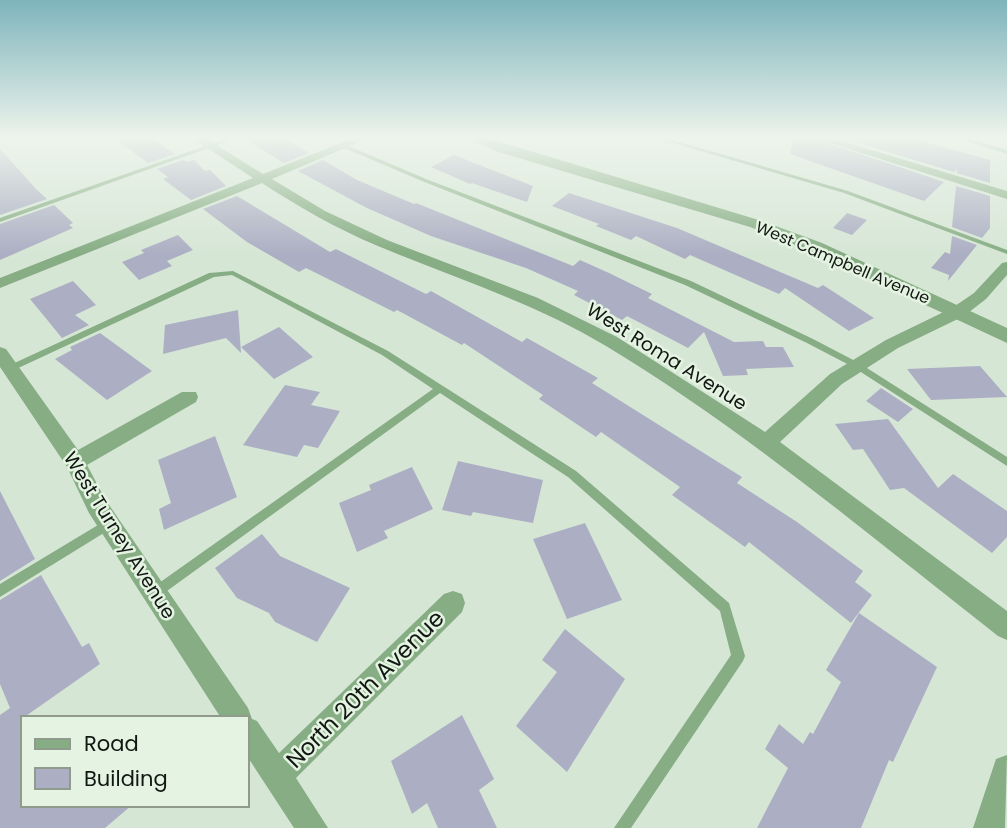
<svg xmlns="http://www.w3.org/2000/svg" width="1007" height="828" font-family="Poppins,sans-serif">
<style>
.building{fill:#acafc3}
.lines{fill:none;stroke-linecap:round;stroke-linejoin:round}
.service{fill:#86ad83;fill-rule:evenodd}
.minor{fill:#86ad83;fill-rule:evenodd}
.tertiary{fill:#86ad83;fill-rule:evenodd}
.labels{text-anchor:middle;stroke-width:5;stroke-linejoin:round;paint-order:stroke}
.far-street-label{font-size:16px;fill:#111711;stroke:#e4f3e2}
.street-label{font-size:19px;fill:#111711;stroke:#e4f3e2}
.near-street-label{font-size:23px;fill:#111711;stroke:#e4f3e2}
</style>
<rect width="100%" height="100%" fill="#d6e6d5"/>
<path class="building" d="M115,138H152L175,154L148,163Z
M243,138H283L309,153L284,163Z
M793,138H812L944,182L924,201L790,154Z
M842,138H910L990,160V183L957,173V169L954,172Z
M0,149L36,189L47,199L0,215Z
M454,155L533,186L527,202L472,183L470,184L431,167Z
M183,160L187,162L194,160L205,171L210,170L226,186L191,200L163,179L168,177L157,169Z
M323,160L357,180L414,204L416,203L573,266L580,260L609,273L652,294L648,298L734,342L763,341L766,347H783L794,367L746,369L748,375L723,376L704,332L688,348L627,316L622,320L574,295L578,291L526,268L431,236L367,208L298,171Z
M956,186L990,196V228L982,238L952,227Z
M569,193L677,228L818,288L823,285L874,318L849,331L785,288L779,294L690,255L685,259L636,236L631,240L596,226L599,224L552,206Z
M237,196L330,252L336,249L426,294L431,291L522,342L527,338L598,378L592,383L742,477L737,483L797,522L863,571L855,582L872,595L851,623L749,542L745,547L672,495L680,487L601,432L596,437L539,399L543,395L464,343L462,345L397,310L394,312L306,268L299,272L247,242L203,209Z
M54,205L73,223L69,225L73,228L0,260V224Z
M847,213L867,220L852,235L833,228Z
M178,235L193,250L167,261L172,266L139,280L122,262L144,253L141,250Z
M952,236L977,245L948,281L949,275L931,268L945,252L950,254Z
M73,281L96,305L75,315L89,325L62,338L30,299Z
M238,310L241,353L226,338L163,354L165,325Z
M279,327L313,357L274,379L241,347Z
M100,333L152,371L107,400L55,359L72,350L70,347Z
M980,366L1007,397L931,400L907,369Z
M285,385L320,392L311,405L340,411L318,448L304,445L297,457L243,445Z
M881,388L913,409L898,422L866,401Z
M888,419L938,488L953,474L1007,511V537L992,553L904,488L890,490L863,449L853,450L835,424Z
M215,436L237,497L164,530L159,509L171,503L158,460Z
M458,461L543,480L533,523L473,512L471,516L442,510Z
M412,467L433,509L384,531L388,538L357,552L339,503L371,490L369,485Z
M0,491L35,559L0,581Z
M585,523L622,600L567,619L533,539Z
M262,534L280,556L350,588L317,642L275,622L269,613L237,598L215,568Z
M41,575L82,647L89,643L100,664L23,718V805H132L105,828H0V715L10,708L0,684V600Z
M859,613L937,667L893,762L889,760L861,828H757L788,768L765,749L779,724L803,744L810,732L813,734L841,682L826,670Z
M565,629L625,679L567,772L516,726L557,672L542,660Z
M462,715L494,779L479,790L497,828H438L427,803L412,814L391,761Z"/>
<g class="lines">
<path class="service" d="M228,138H237L0,222V218Z
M656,138H666L848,191L1007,250V254L844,193Z
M957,138H967L1007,150V154Z
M344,144L426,179L691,281L813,339L859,363L1007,457V466L853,367L807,343L685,285L422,181L342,147L341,146Z
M233,271L388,351L576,471L729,603L745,656L743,661L631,828H614L731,655L720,611L568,477L440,393L160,596L156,598L152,596L150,592L152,588L433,389L382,355L232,275L214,277L14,370H8L7,368L8,366L209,273Z
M108,519L112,520L114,524L112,528L0,597V584Z"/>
<path class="minor" d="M192,138H205L263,174L353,138H369L272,179L325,211L387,240L538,298L617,337L765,432L830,374L886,340L952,308L974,293L1002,263L1007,262V275L986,299L964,316L898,348L842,384L780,442L1007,611V640L998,636C870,536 745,430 606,346C535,303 454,278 378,246C337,229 299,207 262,183L0,288V278L253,178Z
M814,138H832L1007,191V199Z
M0,347L6,349L78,450L182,392H196L198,397L196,402L87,465L105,499L248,708L252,719L257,721L279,753L444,594L453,591L462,594L465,603L462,612L296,778L328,828H294L247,756V718H221L89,513L67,467L0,367Z
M1007,755L1005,828H973L996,759Z"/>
<path class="tertiary" d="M469,138H487L762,221L822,243L1007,328V343L810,251L750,227L495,151Z"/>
</g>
<linearGradient id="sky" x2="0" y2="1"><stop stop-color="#7eb4bc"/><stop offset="0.54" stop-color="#edf4ec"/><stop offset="1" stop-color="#edf4ec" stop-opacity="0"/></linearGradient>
<rect width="1007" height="254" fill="url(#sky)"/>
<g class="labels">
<g class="far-street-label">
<text transform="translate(843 262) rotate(23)" y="6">West Campbell Avenue</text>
</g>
<g class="street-label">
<text transform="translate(667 356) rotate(32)" y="7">West Roma Avenue</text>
<text transform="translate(120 535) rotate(58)" y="7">West Turney Avenue</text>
</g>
<g class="near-street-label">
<text transform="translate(365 689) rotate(-45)" y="8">North 20th Avenue</text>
</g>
</g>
<rect x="21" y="716" width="228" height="91" fill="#e4f3e2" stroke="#909b8e" stroke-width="2"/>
<rect x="35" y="739" width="35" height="10" fill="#86ad83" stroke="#909b8e" stroke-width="2"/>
<text x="84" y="751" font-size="21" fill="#111711">Road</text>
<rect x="35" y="768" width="35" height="21" fill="#acafc3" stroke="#909b8e" stroke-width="2"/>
<text x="84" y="786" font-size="21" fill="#111711">Building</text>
</svg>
